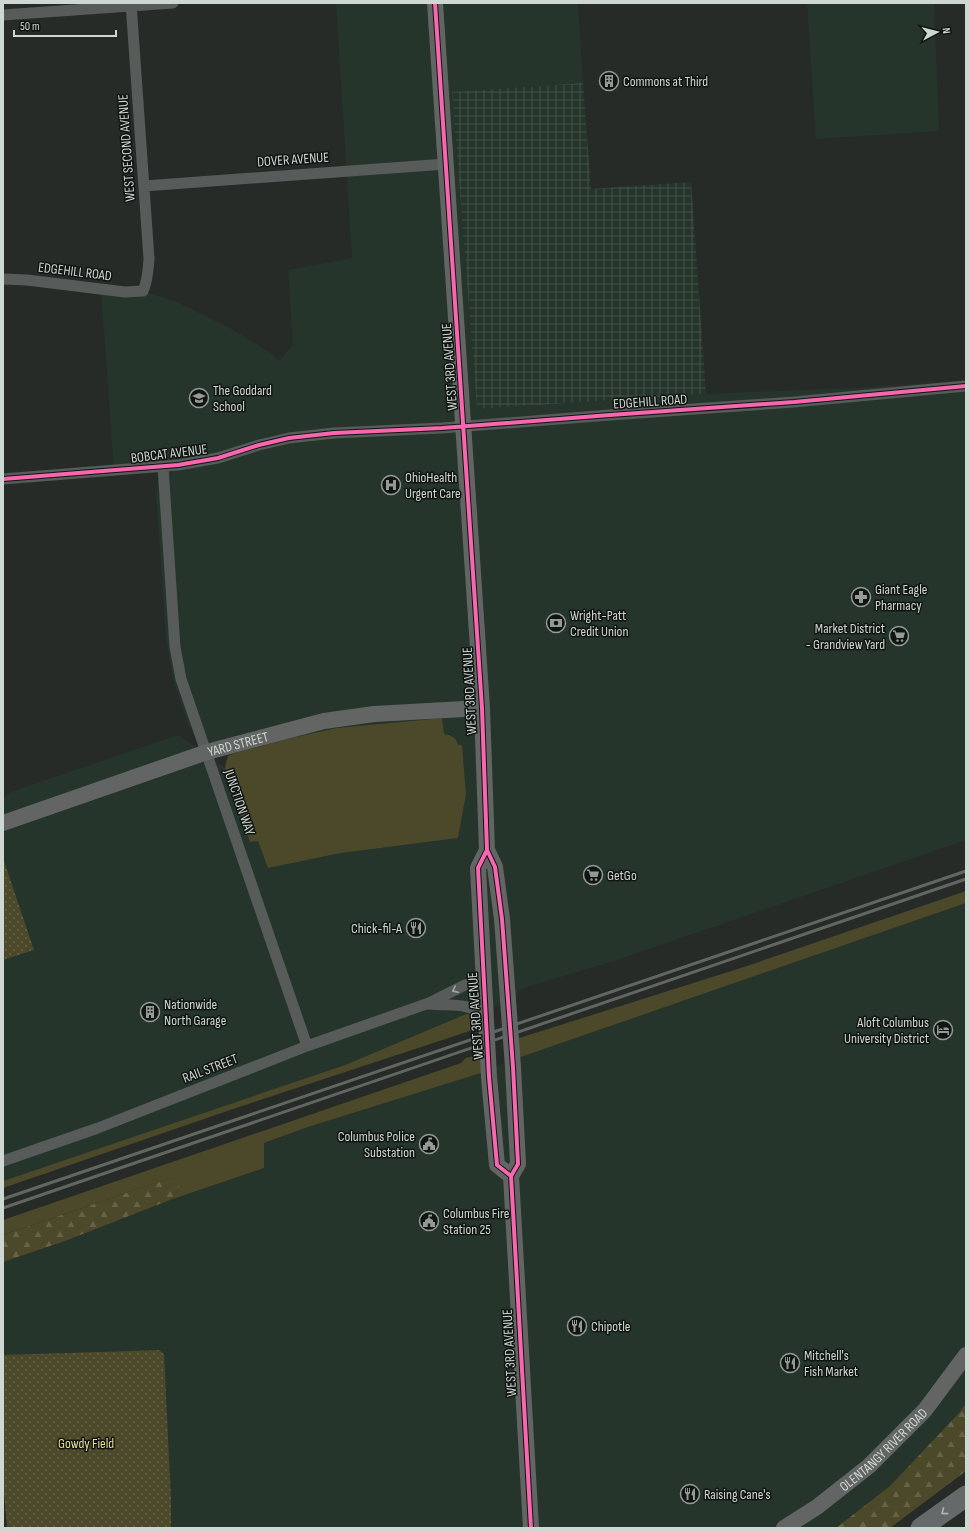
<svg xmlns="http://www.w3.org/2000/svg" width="969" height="1531" font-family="'Sofia Sans Condensed',sans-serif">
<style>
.built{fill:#25352b}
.industrial{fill:url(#industrial-grid)}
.grass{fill:#4c482a}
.forest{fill:url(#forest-firs)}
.park{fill:url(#park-dots)}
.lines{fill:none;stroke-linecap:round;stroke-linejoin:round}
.street{stroke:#575b59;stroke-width:11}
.secondary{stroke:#626564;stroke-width:16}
.highway{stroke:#666969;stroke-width:21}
.rail{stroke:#626564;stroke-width:3}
.cycleway-casing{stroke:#101512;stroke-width:6}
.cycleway{stroke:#f766af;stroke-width:4}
.oneway{stroke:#9fa5a2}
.oneway2{stroke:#b0b6b2}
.labels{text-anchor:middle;stroke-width:3;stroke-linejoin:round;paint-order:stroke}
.poi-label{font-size:14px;fill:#cfd7d2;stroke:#101512;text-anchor:start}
.street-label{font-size:14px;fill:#cfd7d2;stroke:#101512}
.park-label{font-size:14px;fill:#eade8d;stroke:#101512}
</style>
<defs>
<pattern id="industrial-grid" width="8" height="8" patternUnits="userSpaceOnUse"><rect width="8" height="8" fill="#25352b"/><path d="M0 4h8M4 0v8" fill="none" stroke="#445249"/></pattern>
<pattern id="forest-firs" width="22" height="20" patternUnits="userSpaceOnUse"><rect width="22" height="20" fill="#4c482a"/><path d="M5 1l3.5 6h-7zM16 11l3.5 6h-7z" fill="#656248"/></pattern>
<pattern id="park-dots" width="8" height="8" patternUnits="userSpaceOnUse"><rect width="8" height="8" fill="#4c482a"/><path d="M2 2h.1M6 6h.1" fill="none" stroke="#656248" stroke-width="1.8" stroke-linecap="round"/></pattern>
</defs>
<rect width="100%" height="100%" fill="#262b28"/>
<path class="built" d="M336,3H578L583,83L452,92L477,409L706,394L872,387L966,380V840L614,961L527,987L519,991L515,1000L478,1013L465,1014L345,1065L3,1181V798L11,792L178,735L225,768L250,842L258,841L268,868L341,853L457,838L462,745H458L453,737L450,734H443L442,718L337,728L291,738L235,753L228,756L189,727L174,682L166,639L156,493L161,469L114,470L101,290L143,291L177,302L230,328L269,352L279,361L293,345L288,270L352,258Z
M807,3H934L939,131L816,139Z
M966,903V1403L959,1413L890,1486L836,1528H171V1499L159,1350L3,1355V1262L65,1241L170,1200L264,1168V1143L308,1127L481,1073L515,1059Z"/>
<path class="industrial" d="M583,83L591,189L691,182L706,394L477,409L452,92Z"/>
<path class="grass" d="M442,718L444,734C451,735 456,737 458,745H462L466,794L458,838L341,853L268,868L258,841L250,842L225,768L226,762L228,756L235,753L291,738L337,728Z
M966,891V903L515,1059L513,1040L747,966Z
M478,1013L485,1026L239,1107L3,1188V1181L345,1065L466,1014Z
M481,1054V1073L308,1127L264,1143V1168L170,1200L179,1190L170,1178L3,1235V1220L461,1063L466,1058Z"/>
<path class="forest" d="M170,1178L178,1180L179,1190L170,1200L65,1241L3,1262V1235Z
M966,1403V1471L890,1528H836L890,1486L959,1413Z"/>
<path class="park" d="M3,858L34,950L3,960Z
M159,1350L164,1354L171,1499V1528H7L3,1482V1355Z"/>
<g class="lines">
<path class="street" d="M3,15L173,3
M144,186L446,164
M3,279L27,280L125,292L143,291C148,280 148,270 149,259L131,3
M163,467L175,647L181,679L307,1046
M3,479L178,465L218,458L259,445L289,438L334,433L442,428L610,415L794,402L966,386
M429,1004C449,1006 469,1002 486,1016
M3,1161L98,1128L307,1046L429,1003L465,985L483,980"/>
<g class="secondary">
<path d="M435,3L482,708L487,850L495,867L502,919L513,1067L518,1164L511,1176L531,1528"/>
<path id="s1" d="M3,823L207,752L324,721L374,714L482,708"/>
<path d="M487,850L478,868L489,1077L497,1165L511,1176"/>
<path id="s2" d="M784,1528L817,1507L869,1466L925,1410L966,1355"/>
</g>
<path class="highway" d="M921,1528L966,1496"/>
<path class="rail" d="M3,1199L966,871
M3,1208L966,879"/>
<g class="cycleway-casing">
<path id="cycleway" d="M435,3L482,708L487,850L495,867L502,919L513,1067L518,1164L511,1176L531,1528
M3,479L178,465L218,458L259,445L289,438L334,433L442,428L610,415L794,402L966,386
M487,850L478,868L489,1077L497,1165L511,1176"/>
</g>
<use href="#cycleway" class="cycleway"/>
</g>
<defs><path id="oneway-chevron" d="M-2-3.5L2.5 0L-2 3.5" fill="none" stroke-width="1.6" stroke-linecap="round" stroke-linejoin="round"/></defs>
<use class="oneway" href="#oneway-chevron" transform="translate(455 990) rotate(154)"/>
<use class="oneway2" href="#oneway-chevron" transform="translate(944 1512) rotate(143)"/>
<defs>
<g id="building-ring" transform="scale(1)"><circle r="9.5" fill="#101512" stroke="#949b96" stroke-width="1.5"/><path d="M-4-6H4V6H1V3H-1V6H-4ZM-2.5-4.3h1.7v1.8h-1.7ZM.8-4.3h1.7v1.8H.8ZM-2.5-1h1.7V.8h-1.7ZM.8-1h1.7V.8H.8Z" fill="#949b96"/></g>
<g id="school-ring" transform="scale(1)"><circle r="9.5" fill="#101512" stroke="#949b96" stroke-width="1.5"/><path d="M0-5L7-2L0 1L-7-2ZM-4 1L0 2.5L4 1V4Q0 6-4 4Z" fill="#949b96"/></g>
<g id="hospital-ring" transform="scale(1)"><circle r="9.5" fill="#101512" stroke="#949b96" stroke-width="1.5"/><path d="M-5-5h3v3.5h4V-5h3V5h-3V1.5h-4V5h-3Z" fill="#949b96"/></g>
<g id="pharmacy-ring" transform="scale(1)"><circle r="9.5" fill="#101512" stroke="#949b96" stroke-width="1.5"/><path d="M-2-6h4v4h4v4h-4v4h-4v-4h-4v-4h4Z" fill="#949b96"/></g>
<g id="bank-ring" transform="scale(1)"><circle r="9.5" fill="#101512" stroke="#949b96" stroke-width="1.5"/><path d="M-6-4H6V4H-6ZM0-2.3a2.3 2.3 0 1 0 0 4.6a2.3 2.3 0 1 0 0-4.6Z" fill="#949b96"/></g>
<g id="supermarket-ring" transform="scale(1)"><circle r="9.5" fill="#101512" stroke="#949b96" stroke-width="1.5"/><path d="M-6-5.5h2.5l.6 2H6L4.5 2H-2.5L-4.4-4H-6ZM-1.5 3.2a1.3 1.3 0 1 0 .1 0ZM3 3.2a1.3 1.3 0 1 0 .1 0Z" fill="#949b96"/></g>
<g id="restaurant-ring" transform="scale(1)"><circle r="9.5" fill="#101512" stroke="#949b96" stroke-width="1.5"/><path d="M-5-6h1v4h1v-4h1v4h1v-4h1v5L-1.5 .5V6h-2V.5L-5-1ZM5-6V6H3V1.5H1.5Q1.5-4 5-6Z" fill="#949b96"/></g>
<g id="hotel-ring" transform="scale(1)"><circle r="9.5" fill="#101512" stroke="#949b96" stroke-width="1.5"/><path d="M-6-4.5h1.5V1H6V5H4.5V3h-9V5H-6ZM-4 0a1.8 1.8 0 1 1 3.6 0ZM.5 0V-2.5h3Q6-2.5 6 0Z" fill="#949b96"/></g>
<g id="civic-ring" transform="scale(1)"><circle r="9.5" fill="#101512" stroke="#949b96" stroke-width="1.5"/><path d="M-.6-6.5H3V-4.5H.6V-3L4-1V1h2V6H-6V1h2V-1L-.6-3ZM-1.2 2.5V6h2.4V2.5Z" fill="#949b96"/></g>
</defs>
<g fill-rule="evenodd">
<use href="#building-ring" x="609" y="81"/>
<use href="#school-ring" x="199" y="398"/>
<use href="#hospital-ring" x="391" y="485"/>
<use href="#pharmacy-ring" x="861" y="597"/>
<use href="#bank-ring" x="556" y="623"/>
<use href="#supermarket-ring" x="899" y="636"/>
<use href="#supermarket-ring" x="593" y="875"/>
<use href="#restaurant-ring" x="416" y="928"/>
<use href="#building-ring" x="150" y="1012"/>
<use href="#hotel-ring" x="943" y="1030"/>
<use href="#civic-ring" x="429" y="1144"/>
<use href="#civic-ring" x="429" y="1221"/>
<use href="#restaurant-ring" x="577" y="1326"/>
<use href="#restaurant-ring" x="790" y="1363"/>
<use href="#restaurant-ring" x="690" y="1494"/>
</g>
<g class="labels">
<g class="poi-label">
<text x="623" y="86">Commons at Third</text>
<text x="213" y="395">The Goddard<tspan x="213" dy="16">School</tspan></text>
<text x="405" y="482">OhioHealth<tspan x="405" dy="16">Urgent Care</tspan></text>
<text x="875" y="594">Giant Eagle<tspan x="875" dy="16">Pharmacy</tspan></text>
<text x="570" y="620">Wright-Patt<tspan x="570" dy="16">Credit Union</tspan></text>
<text x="885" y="633" text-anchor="end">Market District<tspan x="885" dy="16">- Grandview Yard</tspan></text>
<text x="607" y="880">GetGo</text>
<text x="402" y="933" text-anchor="end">Chick-fil-A</text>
<text x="164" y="1009">Nationwide<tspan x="164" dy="16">North Garage</tspan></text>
<text x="929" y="1027" text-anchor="end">Aloft Columbus<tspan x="929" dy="16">University District</tspan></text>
<text x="415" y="1141" text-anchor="end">Columbus Police<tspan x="415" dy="16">Substation</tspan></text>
<text x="443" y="1218">Columbus Fire<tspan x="443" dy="16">Station 25</tspan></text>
<text x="591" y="1331">Chipotle</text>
<text x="804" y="1360">Mitchell's<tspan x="804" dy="16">Fish Market</tspan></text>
<text x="704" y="1499">Raising Cane's</text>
</g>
<g class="street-label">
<text transform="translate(126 148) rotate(-94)" y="5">WEST SECOND AVENUE</text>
<text transform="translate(293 159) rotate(-4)" y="5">DOVER AVENUE</text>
<text transform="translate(75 271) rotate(7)" y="5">EDGEHILL ROAD</text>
<text transform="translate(449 367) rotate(-94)" y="5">WEST 3RD AVENUE</text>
<text transform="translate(650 401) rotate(-4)" y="5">EDGEHILL ROAD</text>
<text transform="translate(169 453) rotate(-7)" y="5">BOBCAT AVENUE</text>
<text transform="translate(469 691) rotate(-93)" y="5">WEST 3RD AVENUE</text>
<text dy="5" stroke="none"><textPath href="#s1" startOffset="248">YARD STREET</textPath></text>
<text transform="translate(240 802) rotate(71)" y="5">JUNCTION WAY</text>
<text transform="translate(475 1016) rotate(-94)" y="5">WEST 3RD AVENUE</text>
<text transform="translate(210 1068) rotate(-21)" y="5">RAIL STREET</text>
<text transform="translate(509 1353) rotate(-93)" y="5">WEST 3RD AVENUE</text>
<text dy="5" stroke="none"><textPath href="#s2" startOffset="127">OLENTANGY RIVER ROAD</textPath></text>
</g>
<g class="park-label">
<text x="86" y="1448">Gowdy Field</text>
</g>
</g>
<rect width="969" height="1531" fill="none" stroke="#cfd7d2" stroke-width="8"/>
<g transform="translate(937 32) rotate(83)" stroke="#101512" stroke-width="3" paint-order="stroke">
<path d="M0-3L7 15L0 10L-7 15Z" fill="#cfd7d2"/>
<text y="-6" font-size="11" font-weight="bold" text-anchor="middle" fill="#cfd7d2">N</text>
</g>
<path d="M14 30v6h102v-6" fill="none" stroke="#cfd7d2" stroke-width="2"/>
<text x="20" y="30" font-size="12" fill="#cfd7d2" stroke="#101512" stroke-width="3" paint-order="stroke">50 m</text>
</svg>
